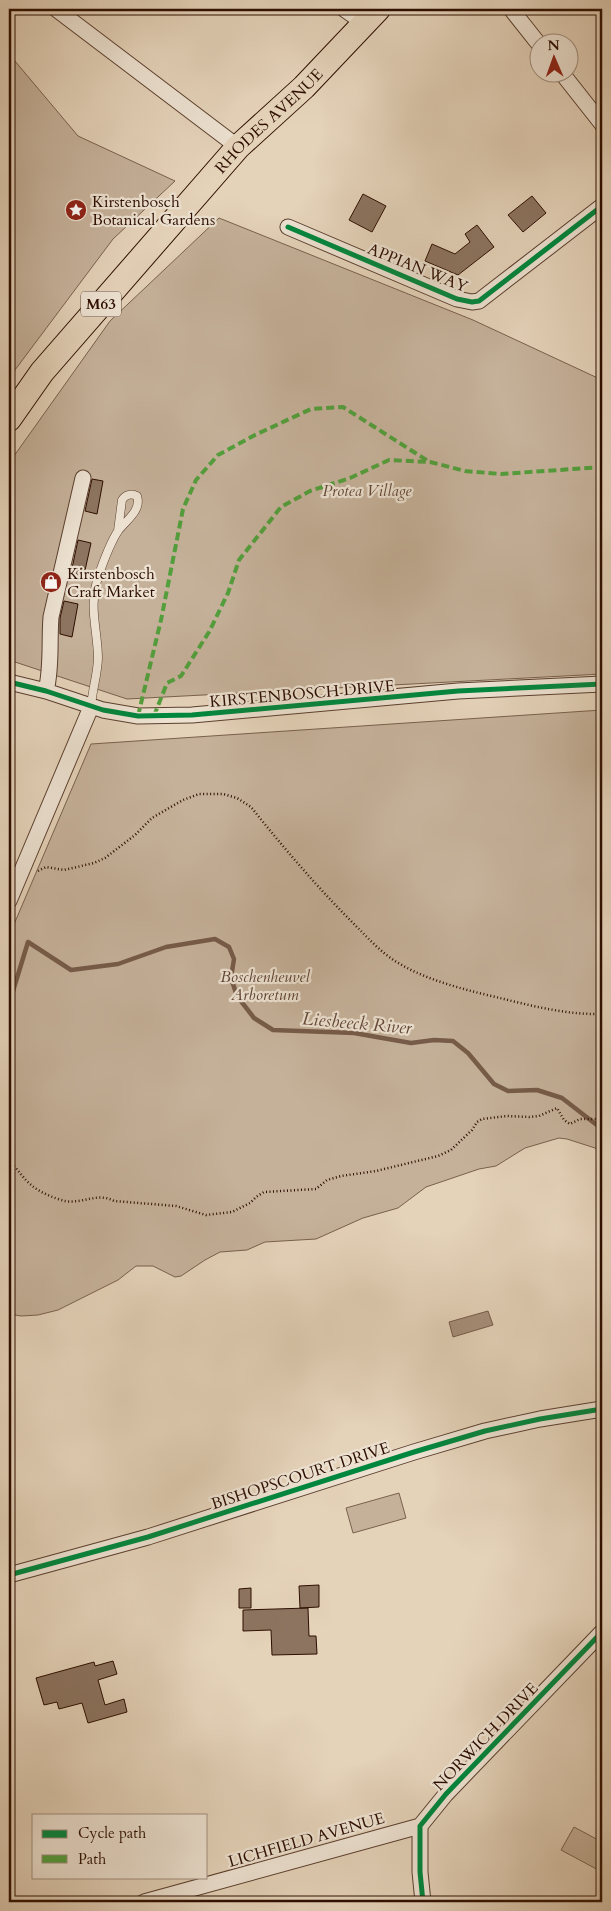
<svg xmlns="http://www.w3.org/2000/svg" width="611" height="1911" font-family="Cardo,serif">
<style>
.green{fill:#c5b19a;stroke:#79604d}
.water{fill:#a68f7a;stroke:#765b49}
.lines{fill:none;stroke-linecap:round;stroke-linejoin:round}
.stream{stroke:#765b49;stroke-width:4.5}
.building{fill:#8c7460;stroke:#2d0e00}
.lane-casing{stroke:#5b3f2e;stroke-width:9}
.street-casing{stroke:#5b3f2e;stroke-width:17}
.primary-casing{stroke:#2d0e00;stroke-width:26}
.path{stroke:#2d0e00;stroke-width:2.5;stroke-dasharray:1 2.5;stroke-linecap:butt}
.lane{stroke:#ede2d2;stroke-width:8}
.street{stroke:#ede2d2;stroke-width:15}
.primary{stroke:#e4d2b9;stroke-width:24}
.quiet{stroke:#529f3c;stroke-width:4;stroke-dasharray:8 4;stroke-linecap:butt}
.cycleway-casing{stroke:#ede2d2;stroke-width:8}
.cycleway{stroke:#00873e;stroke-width:5}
.labels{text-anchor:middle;stroke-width:4.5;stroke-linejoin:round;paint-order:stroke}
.shield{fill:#ede2d2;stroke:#674e3f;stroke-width:1}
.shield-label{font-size:15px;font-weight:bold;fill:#2d0e00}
.street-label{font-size:16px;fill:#2d0e00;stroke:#ede2d2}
.poi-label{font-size:16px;fill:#2d0e00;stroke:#ede2d2;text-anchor:start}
.park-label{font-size:16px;font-style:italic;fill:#624736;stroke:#ede2d2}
.water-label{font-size:18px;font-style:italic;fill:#634837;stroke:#ede2d2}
</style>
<rect width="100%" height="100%" fill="#e4d2b9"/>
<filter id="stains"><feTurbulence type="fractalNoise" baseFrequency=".004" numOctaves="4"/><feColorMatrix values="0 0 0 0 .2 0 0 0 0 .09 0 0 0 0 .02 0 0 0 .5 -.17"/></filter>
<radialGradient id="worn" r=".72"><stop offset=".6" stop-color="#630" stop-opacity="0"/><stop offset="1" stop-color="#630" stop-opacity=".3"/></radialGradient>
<path class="green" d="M9,54L78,136L175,181L113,239L9,378Z
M219,218L473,320L602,380V674L127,699L9,660V463L110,321Z
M602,710V1154L595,1148L567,1139L559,1138L525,1148L496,1166L479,1169L426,1187L398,1208L363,1218L316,1239L265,1242L247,1250L220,1252L205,1260L181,1276L175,1277L153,1266H136L118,1280L58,1310L38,1315L21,1316L9,1314V936L91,744Z
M399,1493L406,1518L353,1533L346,1508Z
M574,1827L602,1842V1872L561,1850Z"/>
<path class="water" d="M488,1311L493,1325L453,1337L449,1322Z"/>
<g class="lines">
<path class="stream" d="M9,1004L28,942L71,970L118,964L166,947L215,939L229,947L234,959L231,978L237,996L254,1018L273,1030L354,1033L411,1043L434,1040L453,1041L468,1053L494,1084L508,1091L537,1090L562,1098L602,1129"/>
</g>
<path class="building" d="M363,194L386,206L372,232L349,220Z
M532,196L546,213L523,232L508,215Z
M477,225L494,247L458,275L425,261L432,244L455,254L470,242L465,234Z
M92,479L103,481L97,514L85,511Z
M78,540L91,543L84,575L71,573Z
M64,601L78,604L72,637L60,634V618Z
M319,1585V1607L300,1608L299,1586Z
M251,1588V1608H239V1589Z
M308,1608L309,1636H316L317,1654L272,1655L271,1630L243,1631V1610Z
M113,1661L117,1674L98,1680L105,1705L124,1699L127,1712L88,1723L82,1703L59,1709L57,1702L44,1705L36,1678L94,1662L95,1666Z"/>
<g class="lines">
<g class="lane-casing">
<path id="lane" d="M91,707C92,690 98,673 98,657C97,624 88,608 99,574C104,560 110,543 118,531C125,521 142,511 137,496C131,493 125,495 122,500L118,531"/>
</g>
<g class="street-casing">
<path id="street" d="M56,9L238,147
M344,9L364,23
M511,9L538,43
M561,72L602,124
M288,227L457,299L472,302L479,301L602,206
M9,682L46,691L103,710L138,716L192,715L458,691L602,684
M46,691C52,667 49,642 51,617L83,478
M9,901L91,707
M9,1575L148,1537L414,1452L485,1431L540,1419L602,1409
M144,1902L420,1826
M423,1902L420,1872V1826L446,1794L602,1632"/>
</g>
<g class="primary-casing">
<g id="primary">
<path id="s1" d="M9,419L42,372L238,147L304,87L378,9"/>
</g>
</g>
<path class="path" d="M38,871L46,867L64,870L94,863L105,858L135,835L152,818L183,800L199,794H223L237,798L251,807C283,847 317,887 354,924C368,938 382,954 400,964C431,982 470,991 504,999C536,1007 570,1015 602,1014
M9,1161C17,1168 22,1177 30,1184C39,1192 53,1198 65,1201C83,1204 98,1192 114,1201L176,1206L206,1215L232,1212L250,1203L256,1197L264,1192L316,1189L327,1180L341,1176L376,1171L438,1156L451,1150L472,1130L477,1122L482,1119L507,1116L529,1117L539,1116L557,1108L564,1120L570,1124L580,1119H602"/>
<use href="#lane" class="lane"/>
<use href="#street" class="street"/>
<use href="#primary" class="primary"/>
<path class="quiet" d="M138,716L161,620L183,509L196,480L218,455L255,435L311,409L343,407L428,461
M154,716L167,683L181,676L209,632L228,593L239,560L281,507L310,491L350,478L389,460L430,462L465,471L501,474L602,467"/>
<g class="cycleway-casing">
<path id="cycleway" d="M288,227L457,299L472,302L479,301L602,206
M9,682L46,691L103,710L138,716L192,715L458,691L602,684
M9,1575L148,1537L414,1452L485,1431L540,1419L602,1409
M423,1902L420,1872V1826L446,1794L602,1632"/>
</g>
<use href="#cycleway" class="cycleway"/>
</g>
<defs>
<g id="sight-disc" transform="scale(1.125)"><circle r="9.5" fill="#8f2418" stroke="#ede2d2"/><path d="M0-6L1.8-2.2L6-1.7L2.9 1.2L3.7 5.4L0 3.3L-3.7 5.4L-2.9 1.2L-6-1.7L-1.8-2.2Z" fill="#fff"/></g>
<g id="shop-disc" transform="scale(1.125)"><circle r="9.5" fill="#8f2418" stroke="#ede2d2"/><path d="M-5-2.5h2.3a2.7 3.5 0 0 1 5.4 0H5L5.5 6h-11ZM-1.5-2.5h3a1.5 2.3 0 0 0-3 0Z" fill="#fff"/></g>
</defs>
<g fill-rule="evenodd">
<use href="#sight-disc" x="76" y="210"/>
<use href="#shop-disc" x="51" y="582"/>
</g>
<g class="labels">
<rect class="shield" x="81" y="291.5" width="40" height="25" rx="4"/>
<g class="shield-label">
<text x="101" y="309">M63</text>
</g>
<g class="street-label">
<text dy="6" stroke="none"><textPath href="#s1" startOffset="396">RHODES AVENUE</textPath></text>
<text transform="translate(418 267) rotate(22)" y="6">APPIAN WAY</text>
<text transform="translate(302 693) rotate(-5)" y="6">KIRSTENBOSCH DRIVE</text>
<text transform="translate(300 1475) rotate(-18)" y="6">BISHOPSCOURT DRIVE</text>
<text transform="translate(485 1736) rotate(-46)" y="6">NORWICH DRIVE</text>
<text transform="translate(306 1839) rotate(-16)" y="6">LICHFIELD AVENUE</text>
</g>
<g class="poi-label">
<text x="92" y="207">Kirstenbosch<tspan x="92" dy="18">Botanical Gardens</tspan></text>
<text x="67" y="579">Kirstenbosch<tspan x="67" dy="18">Craft Market</tspan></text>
</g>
<g class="park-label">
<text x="367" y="496">Protea Village</text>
<text x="265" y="982">Boschenheuvel<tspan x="265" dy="18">Arboretum</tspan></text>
</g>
<g class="water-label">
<text transform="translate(357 1023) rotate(5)" y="6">Liesbeeck River</text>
</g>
</g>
<rect width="611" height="1911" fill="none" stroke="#e4d2b9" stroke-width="30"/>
<rect x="10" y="10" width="591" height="1891" fill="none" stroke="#2d0e00" stroke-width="2.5"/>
<rect x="15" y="15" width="581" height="1881" fill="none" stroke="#2d0e00"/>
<rect x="32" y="1814" width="175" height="65" fill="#ede2d2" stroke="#a08d7e"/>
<rect x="42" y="1830" width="25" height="8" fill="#00873e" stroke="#a08d7e"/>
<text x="78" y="1838" font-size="15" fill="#2d0e00">Cycle path</text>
<rect x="42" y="1855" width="25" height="8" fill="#529f3c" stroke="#a08d7e"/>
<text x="78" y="1864" font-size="15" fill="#2d0e00">Path</text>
<g transform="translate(554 58) rotate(358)"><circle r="24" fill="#ede2d2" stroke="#a08d7e"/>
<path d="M0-4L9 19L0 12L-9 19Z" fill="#8f2418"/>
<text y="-8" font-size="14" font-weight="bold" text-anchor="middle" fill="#2d0e00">N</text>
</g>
<rect width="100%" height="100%" filter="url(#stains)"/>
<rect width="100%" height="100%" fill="url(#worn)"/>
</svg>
